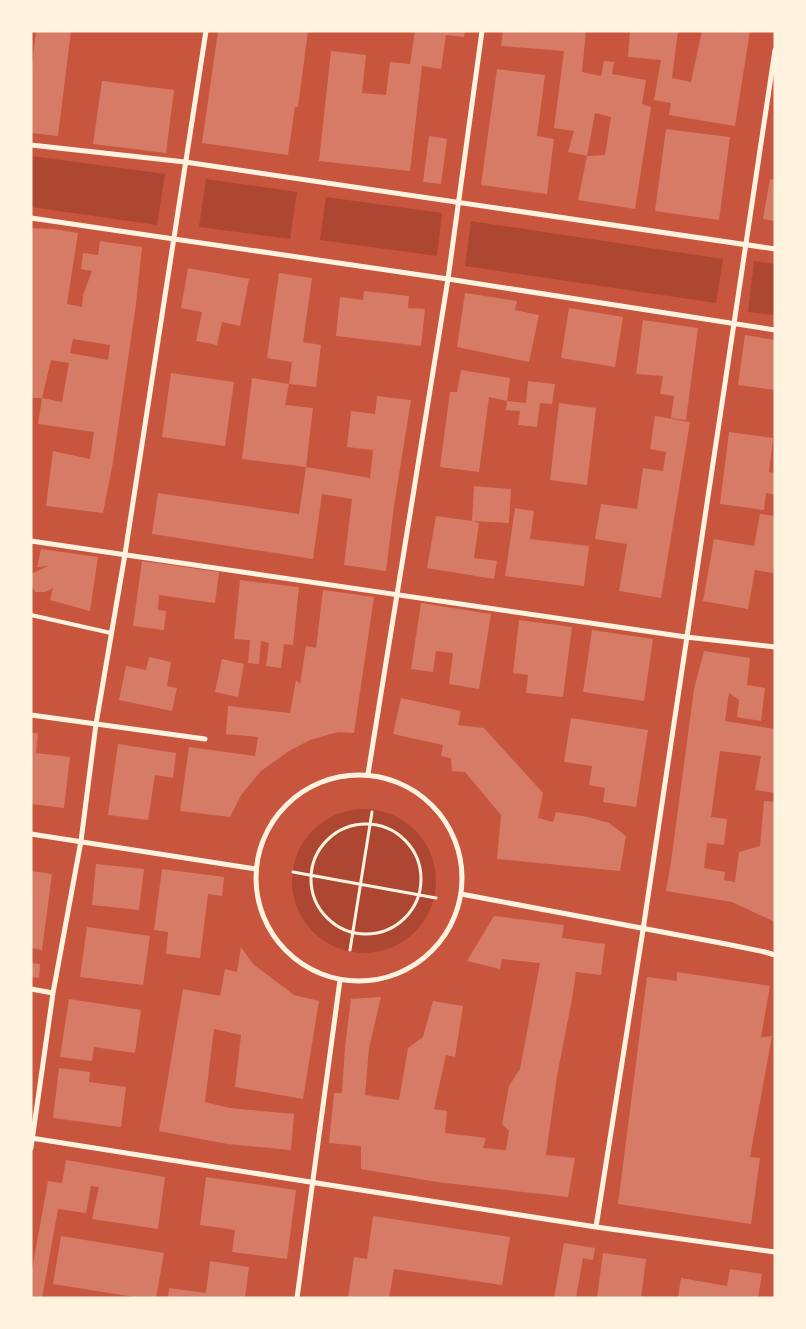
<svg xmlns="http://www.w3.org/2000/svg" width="806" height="1329" font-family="Signika,sans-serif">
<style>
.green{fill:#ae4732}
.building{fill:#d67c66;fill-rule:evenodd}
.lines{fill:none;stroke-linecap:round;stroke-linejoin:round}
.path{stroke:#fff3e0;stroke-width:3}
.service{stroke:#fff3e0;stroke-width:4}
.minor{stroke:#fff3e0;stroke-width:5}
</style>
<rect width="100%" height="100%" fill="#c8553d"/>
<path class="green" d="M31,156L165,174L157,225L31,207Z
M206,179L297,192L290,239L199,227Z
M326,197L442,213L437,256L320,240Z
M471,221L723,259L716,303L465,266Z
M754,261L775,264V315L748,312Z
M292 881a72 72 0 1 1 144 0a72 72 0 1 1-144 0Z"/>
<path class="building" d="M36,31H71L58,136L31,133V73Z
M218,31H308L298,107H295L288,155L202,143Z
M415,31H465L464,37L446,35L441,69L422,66L410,171L319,161L331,51L366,55L362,93L386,95L390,62L410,64Z
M503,31H586L582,72L601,76L604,61L614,62L612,74L646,80L642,104L651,107L635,209L578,200L587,156L605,155L611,117L595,113L587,156L568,152L574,131L554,128L564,51L501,46Z
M630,31H678L672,78L691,82L702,31H750L735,126L669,115L671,103L654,100L661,60L628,57Z
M497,69L545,75L537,136L554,139L547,194L481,185Z
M102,81L174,90L166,153L93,144Z
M666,129L730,137L719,220L655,211Z
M429,136L447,139L441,184L423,182Z
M770,179L775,180V221L763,219Z
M31,228L53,229L78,233L67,304L82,307L83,295L92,271L81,269L83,253L98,255L100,241L142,247L136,304L113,462L103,513L46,506L53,451L90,459L94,432L38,424L42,398L62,402L69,363L51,360L42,398H31ZM73,339L110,345L108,360L70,353Z
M188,268L249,279L240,326L222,322L217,345L196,341L202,312L181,308Z
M279,273L312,278L303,342L321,345L316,387L289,384L292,362L267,358Z
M364,291L409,296L408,308L425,309L421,346L336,336L340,297L363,300Z
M465,293L517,301L515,310L539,315L529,362L457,347Z
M569,308L623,317L615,367L561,358Z
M643,320L698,328L686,420L671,418L674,396L660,394L663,376L636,374Z
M745,335L775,340V390L738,385Z
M461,370L510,378L507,401L526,403L528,381L555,384L552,404L540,403L537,427L518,425L520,411L506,410L507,401L489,397L479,472L440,467L450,392H457Z
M171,373L234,382L225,446L162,437Z
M252,378L289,384L285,405L313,408L306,467L370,478L373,450L347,447L351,411L375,414L377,396L411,400L394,506L386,571L344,565L352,499L322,494L313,559L152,534L158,493L299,514L306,467L242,459Z
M559,403L596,408L587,485L550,480Z
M655,416L690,422L661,598L619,591L627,544L595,539L601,504L637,509L643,468L663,471L666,452L650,449Z
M729,432L773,438L769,472L775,473V495L766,493L764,510L720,504Z
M474,486L511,489L509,523L472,521L479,523L474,558L497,561L494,579L427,568L436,516L472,521Z
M515,508L534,511L530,539L589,546L584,586L505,576Z
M760,514L775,516V561L773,573L755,570L748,609L703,601L714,539L754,546Z
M41,549L98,557L90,611L50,600L53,588L45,592H35L32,586L31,574L48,566L37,567Z
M142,561L219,572L215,603L159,595L158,610L166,611L164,630L133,626Z
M240,580L299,587L293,645L284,644L281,668L266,666L269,643L261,641L259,664L248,663L250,640L234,639Z
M323,590L374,597L354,733L338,732L310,740L289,751L261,771L241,795L230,817L180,811L189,747L255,756L258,737L226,734L228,706L290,713L296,680L300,684L306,646L316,648Z
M421,603L491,614L479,689L449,684L453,653L436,651L433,672L411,669Z
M519,620L572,627L563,697L526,693L528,675L513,673Z
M592,630L653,639L644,701L583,692Z
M704,651L750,658L747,685L765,688L761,721L737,717L739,700L729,693L725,721L775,729V793L755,790L761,756L720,751L711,817L727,819L724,845L707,843L704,868L725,872L724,880L735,882L739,852L760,846L764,801L775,802V922L732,902L666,891L671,862L694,689Z
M149,657L171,662L167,686L177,688L172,711L119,700L126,666L146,670Z
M222,659L244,664L238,697L215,692Z
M401,698L461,711L458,725L484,728L543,793L538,818L553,822L556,812L588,817L609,823L626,836L620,871L497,859L501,815L465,772L452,771L451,758L441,756L443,745L393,734Z
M571,718L648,730L636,807L603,802L605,788L589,785L592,766L564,762Z
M31,733H38L36,753L70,757L64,808L31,804Z
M118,744L176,753L173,778L155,775L148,820L108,815Z
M96,864L144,869L139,910L92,905Z
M162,869L224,877L222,896L208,894L200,958L166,954L168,932L154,930Z
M31,871L52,874L42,950L31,948Z
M494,916L564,925L562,938L605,944L601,975L576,972L572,999L557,1076L546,1155L575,1158L568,1197L437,1182L361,1169V1146L329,1143L334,1093H342L345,1047L351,999L381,997L369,1048L365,1095L399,1100L408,1048L423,1037L433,1001L463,1006L455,1057L446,1055L434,1109L447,1111L445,1133L486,1138L483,1148L506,1150L509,1131L502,1124L509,1086L520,1069L540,963L502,959L500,969L467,961Z
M87,927L150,936L143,985L80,977Z
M241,947L253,964L294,995L319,1001L303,1099L235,1087L241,1035L214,1029L205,1102L230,1108L294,1114L291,1150L227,1144L159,1131L183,989L220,996L225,969L237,972Z
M31,963L40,964L39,978L31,977Z
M677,972L770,986L761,1037L772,1036L750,1157L760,1158L751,1224L618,1204L647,977L677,981Z
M69,999L141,1010L135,1053L94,1047L92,1061L60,1057Z
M59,1068L90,1072L89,1082L126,1087L121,1127L53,1118Z
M66,1160L165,1177L158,1229L92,1219L99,1187L91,1186L86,1213L58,1209L42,1298H31V1275L48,1181L62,1183Z
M206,1177L296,1190L287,1259L232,1252L235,1230L200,1225Z
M373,1216L510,1237L502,1285L394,1269L389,1298H348L354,1257L367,1259Z
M61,1236L164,1253L156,1298H140L53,1284Z
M564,1243L595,1248L593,1260L583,1258L576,1298H554Z
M603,1253L646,1259L641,1298H597Z
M210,1261L249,1267L245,1298H168L169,1288L206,1293Z
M730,1269L762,1274L758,1298H678L681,1278L727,1286Z"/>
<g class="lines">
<path class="path" d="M311 879a55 55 0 1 1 110 0a55 55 0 1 1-110 0Z
M293,872L436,898
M350,950L372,812"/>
<path class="service" d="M31,615L111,633"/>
<path class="minor" d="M31,145L185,162L775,249
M31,218L448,279L775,330
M31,541L686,637L775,647
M31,715L205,739
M368,774L448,279L482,31
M256 878a103 103 0 1 1 206 0a103 103 0 1 1-206 0Z
M31,834L256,869
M461,894L726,944L765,952L775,955
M31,989L53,993
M31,1138L596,1227L775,1252
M31,1148L53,993L81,841L96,724L125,554L206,31
M596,1227L643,930L775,50
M297,1298L340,980"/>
</g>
<rect width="806" height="1329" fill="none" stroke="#fff3e0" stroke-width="65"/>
</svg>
